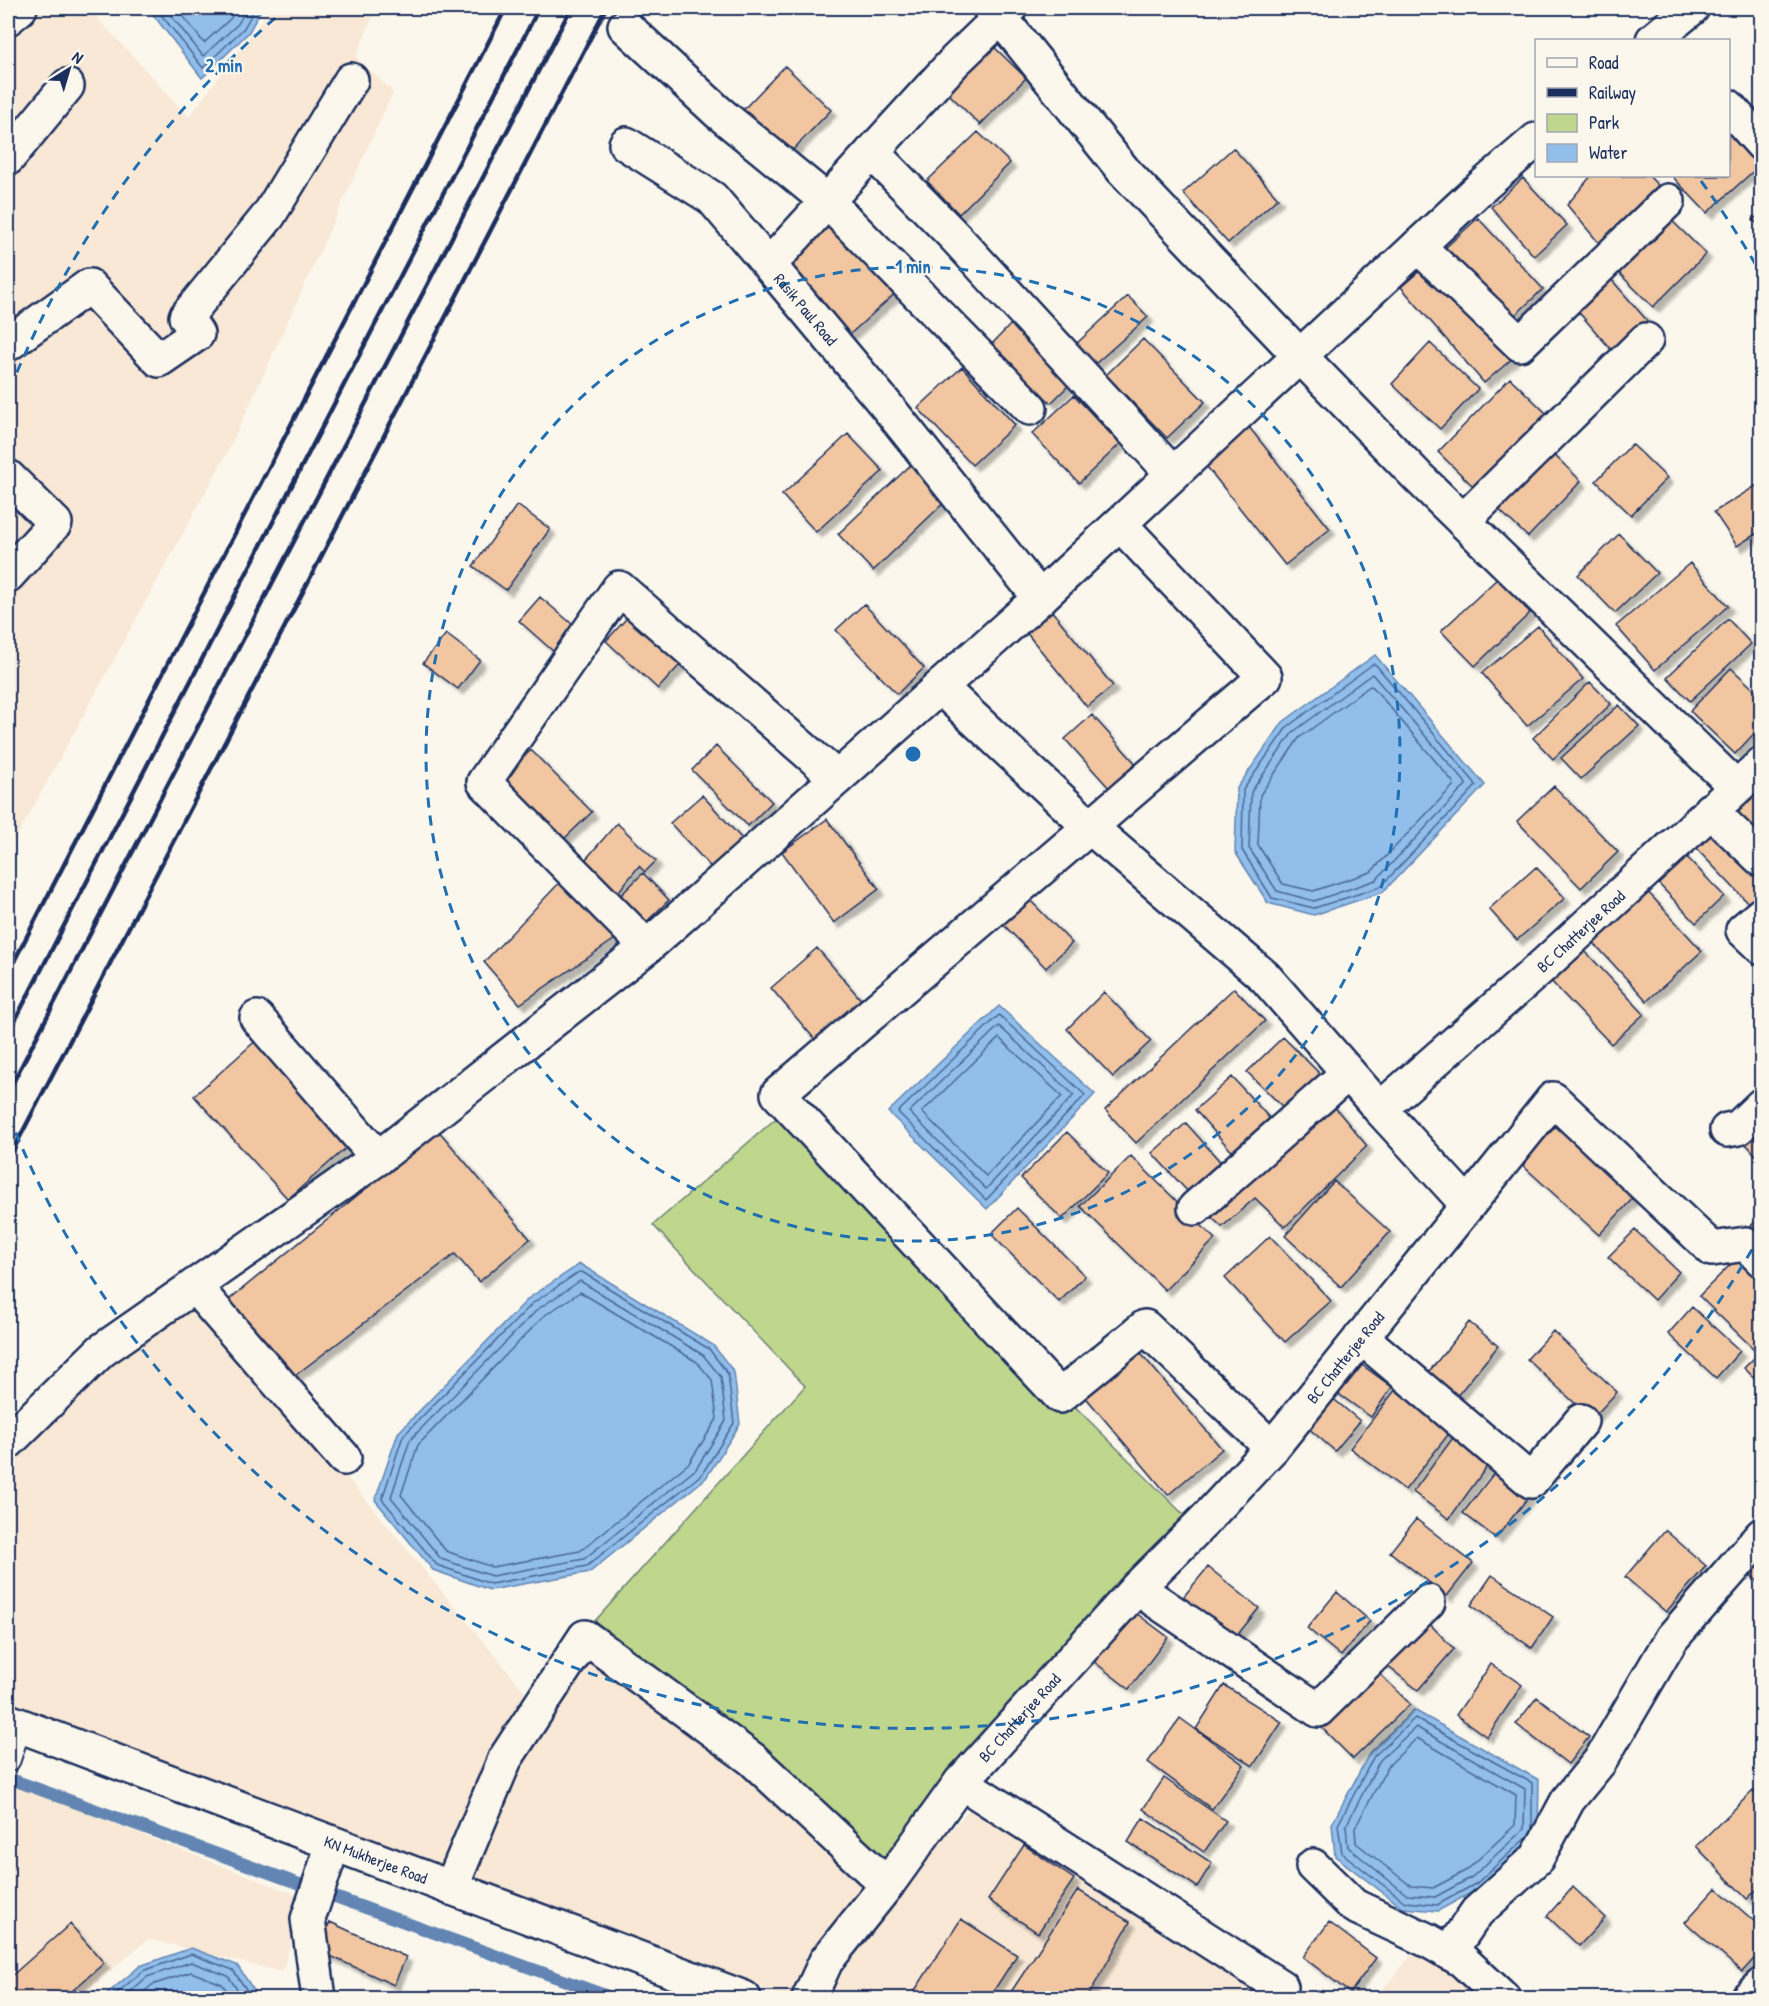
<svg xmlns="http://www.w3.org/2000/svg" width="1769" height="2006" font-family="'Patrick Hand',sans-serif">
<style>
.built{fill:#f8e8d5}
.green{fill:#bfd68d;stroke:#6d8276;stroke-width:1.5}
.water{fill:#91beeb;stroke:#6285b3;stroke-width:1.5}
.lines{fill:none;stroke-linecap:round;stroke-linejoin:round}
.shore{stroke:#4a6896;stroke-width:1.5}
.stream{stroke:#6285b3;stroke-width:12}
.building{fill:#f1c6a0;stroke:#1b2f5e;stroke-width:1.5;filter:url(#shadow)}
.lane-casing{stroke:#1b2f5e;stroke-width:28}
.street-casing{stroke:#1b2f5e;stroke-width:38}
.secondary-casing{stroke:#1b2f5e;stroke-width:38}
.lane{stroke:#fbf7ec;stroke-width:24}
.street{stroke:#fbf7ec;stroke-width:33}
.secondary{stroke:#fbf7ec;stroke-width:33}
.rail{stroke:#1b2f5e;stroke-width:4.5}
.ring{fill:none;stroke:#1f6fb2;stroke-width:3;stroke-dasharray:10 8}
.labels{text-anchor:middle;stroke-width:4.5;stroke-linejoin:round;paint-order:stroke}
.street-label{font-size:16px;fill:#1b2f5e;stroke:#fbf7ec}
.centre{fill:#1f6fb2;stroke:#fbf7ec;stroke-width:3}
.ring-label{font-size:18px;text-anchor:middle;font-weight:bold;fill:#1f6fb2;stroke:#fbf7ec;stroke-width:4.5;stroke-linejoin:round;paint-order:stroke}
</style>
<defs>
<filter id="shadow"><feDropShadow dx="5.5" dy="5.5" stdDeviation="1.5" flood-color="#0004"/></filter>
</defs>
<rect width="100%" height="100%" fill="#fbf7ec"/>
<filter id="ink" filterUnits="userSpaceOnUse"><feTurbulence type="fractalNoise" baseFrequency=".0167" numOctaves="2"/><feDisplacementMap in="SourceGraphic" scale="12" xChannelSelector="R" yChannelSelector="G"/><feConvolveMatrix kernelMatrix="1 2 1 2 8 2 1 2 1" color-interpolation-filters="sRGB"/></filter>
<g filter="url(#ink)">
<path class="built" d="M8,8H88L189,117L271,8H376L356,57L393,92L230,447L8,853Z
M192,1305L312,1435L530,1698L447,1877L8,1703V1460L108,1361Z
M585,1648L744,1765L867,1883L822,1943L793,1998H788L471,1879L521,1755Z
M8,1782L304,1898L282,1972L148,1939L78,1998H8Z
M971,1807L1280,1998H826L891,1901Z
M1414,1952L1457,1976L1480,1998H1376Z"/>
<path class="green" d="M781,1114L1190,1521L884,1869L755,1747L595,1621L805,1386L653,1225Z"/>
<path class="water" d="M148,8H262L249,32L202,78Z
M1375,655L1485,785L1383,892L1314,915L1268,903L1235,852L1237,788L1283,722Z
M999,1006L1095,1094L987,1209L888,1112Z
M580,1264L713,1345L734,1372L740,1424L706,1478L590,1572L490,1590L433,1570L375,1500L398,1433L529,1298Z
M1414,1710L1539,1780L1538,1835L1480,1888L1438,1911L1403,1908L1335,1856L1332,1824L1370,1752Z
M191,1948L237,1965L259,1998H102L140,1966Z"/>
<g class="lines">
<path class="shore" d="M156,8L203,68L244,28L255,8
M165,8L203,56L238,24L247,8
M177,8L204,43L231,18L236,8
M1373,664L1376,665L1475,783L1476,786L1380,887L1314,908L1272,898L1242,850L1243,790L1287,727Z
M1372,674L1465,782L1466,785L1376,880L1314,901L1277,891L1249,848L1251,792L1293,732Z
M1370,686L1373,687L1453,782L1454,785L1371,872L1313,891L1283,884L1258,845L1260,795L1299,738Z
M999,1015L1085,1095L986,1200L898,1112Z
M999,1026L1074,1095L986,1189L909,1112Z
M999,1038L1062,1096L986,1176L922,1112Z
M579,1272H582L709,1349L728,1374L734,1423L702,1474L587,1566L491,1584L437,1565L382,1499L403,1436L533,1303Z
M580,1281L703,1355L721,1377L726,1421L696,1469L584,1559L492,1576L441,1559L391,1497L410,1440L538,1309Z
M580,1292L697,1362L712,1380L717,1419L689,1463L580,1551L492,1567L446,1551L401,1495L418,1445L544,1316Z
M1416,1727L1525,1789L1524,1829L1472,1877L1435,1897L1407,1895L1348,1847L1346,1826L1380,1760Z
M1417,1738L1516,1795L1515,1825L1467,1870L1433,1888L1411,1886L1356,1843L1355,1828L1388,1766Z
M1529,1835L1477,1883L1437,1905L1405,1902L1342,1853L1338,1825L1374,1756L1415,1718L1532,1783V1829
M111,1998L143,1971L191,1954L233,1970L252,1998
M123,1998L147,1977L191,1962L228,1976L243,1998
M136,1998L152,1985L191,1972L222,1984L232,1998"/>
<path class="stream" d="M8,1778L613,1998"/>
</g>
<path class="building" d="M991,44L1026,78L980,125L945,90Z
M785,66L831,110L786,157L740,113Z
M978,132L1010,163L959,214L927,181Z
M1728,133L1759,166L1707,213L1672,176H1728Z
M1233,148L1278,198L1228,243L1183,193Z
M1591,176H1649L1668,196L1609,255L1567,205Z
M1523,178L1567,225L1534,256L1491,207Z
M1762,211V228L1753,220Z
M1665,214L1706,254L1653,307L1612,266Z
M831,218L898,291L849,335L783,262Z
M1478,218L1543,289L1511,319L1445,248Z
M1430,262L1513,358L1484,383L1401,287Z
M1604,271L1650,324L1615,354L1569,301Z
M1128,296L1148,317L1095,364L1076,344Z
M1011,324L1071,383L1051,403L991,345Z
M1143,339L1205,402L1167,438L1106,375Z
M1430,343L1478,389L1440,429L1392,384Z
M962,367L1015,425L972,465L918,408Z
M1510,378L1549,416L1476,489L1438,452Z
M1074,395L1120,444L1079,483L1032,434Z
M1249,427L1330,529L1285,565L1204,463Z
M848,434L883,471L816,532L782,495Z
M1632,444L1667,478L1631,515L1596,481Z
M1548,449L1581,481L1528,537L1494,505Z
M918,458L953,494L873,571L838,534Z
M1762,482V530L1737,546L1714,512Z
M517,505L550,529L506,590L473,566Z
M1619,534L1657,573L1615,613L1578,575Z
M1690,563L1728,606L1655,670L1616,626Z
M1498,578L1530,613L1475,666L1441,631Z
M540,597L584,634L563,660L519,621Z
M864,604L924,668L897,694L836,630Z
M635,609L687,657L658,689L606,641Z
M1051,610L1113,686L1087,707L1025,631Z
M1728,619L1751,644L1690,701L1667,677Z
M1538,626L1583,679L1527,726L1482,673Z
M446,634L480,660L458,689L423,663Z
M1731,668L1762,697V725L1735,754L1690,711Z
M1590,682L1611,704L1553,759L1533,738Z
M1619,705L1639,726L1581,779L1561,758Z
M1092,715L1146,775L1119,799L1065,739Z
M716,746L772,802L748,826L692,770Z
M531,750L592,812L563,840L502,778Z
M1554,786L1618,852L1581,888L1517,821Z
M1762,788V852L1729,822Z
M702,795L752,850L721,878L670,823Z
M827,819L879,889L834,923L782,852Z
M1720,822L1762,865V898L1752,907L1694,846Z
M617,823L656,861L645,872L639,866L615,896L580,866Z
M1684,854L1724,896L1696,923L1656,881Z
M1536,867L1565,898L1517,940L1489,909Z
M643,873L669,900L640,928L614,902Z
M562,880L618,937L520,1004L484,962Z
M1647,891L1702,951L1647,1001L1592,941Z
M1025,895L1072,943L1046,968L999,920Z
M817,948L863,1002L817,1042L771,988Z
M1583,949L1644,1014L1611,1044L1549,979Z
M1234,988L1265,1021L1136,1143L1105,1110Z
M1104,992L1151,1041L1113,1077L1067,1029Z
M261,1036L355,1140L288,1199L194,1096Z
M1283,1037L1320,1074L1285,1109L1247,1072Z
M1232,1077L1273,1122L1236,1156L1195,1110Z
M1328,1099L1367,1146L1285,1227L1255,1198L1222,1227L1203,1209Z
M1762,1116V1162L1739,1136Z
M1186,1123L1224,1166L1191,1195L1152,1153Z
M1557,1125L1635,1196L1599,1235L1521,1164Z
M438,1130L530,1239L479,1282L455,1254L289,1380L226,1302Z
M1067,1132L1108,1173L1062,1219L1021,1178Z
M1131,1156L1215,1239L1165,1290L1080,1206Z
M1334,1181L1390,1232L1341,1287L1285,1236Z
M1017,1208L1085,1276L1059,1302L991,1234Z
M1762,1216V1242L1748,1228Z
M1635,1230L1679,1272L1654,1300L1608,1257Z
M1270,1236L1331,1301L1285,1342L1225,1278Z
M1737,1258L1762,1281V1341L1754,1349L1699,1296Z
M1692,1307L1740,1351L1716,1378L1668,1334Z
M1469,1322L1498,1346L1452,1402L1423,1379Z
M1553,1331L1617,1392L1592,1419L1527,1359Z
M1137,1349L1222,1449L1168,1495L1083,1394Z
M1762,1350V1385L1744,1368Z
M1347,1354L1392,1387L1371,1417L1326,1385Z
M1396,1389L1451,1431L1405,1490L1350,1448Z
M1324,1391L1360,1421L1335,1451L1299,1420Z
M1455,1435L1491,1461L1449,1519L1413,1492Z
M1497,1469L1530,1495L1496,1538L1463,1513Z
M1416,1519L1473,1563L1447,1596L1390,1552Z
M1665,1530L1706,1566L1666,1612L1625,1577Z
M1762,1541V1585L1739,1565Z
M1208,1567L1259,1608L1231,1643L1180,1601Z
M1492,1575L1553,1617L1532,1648L1471,1605Z
M1337,1592L1370,1621L1341,1656L1307,1628Z
M1132,1610L1168,1637L1129,1689L1088,1657Z
M1421,1615L1454,1649L1418,1690L1377,1658Z
M1491,1664L1522,1685L1487,1737L1456,1715Z
M1373,1667L1410,1704L1353,1759L1317,1723Z
M1224,1685L1282,1722L1253,1766L1196,1729Z
M1537,1697L1589,1737L1568,1764L1516,1724Z
M1180,1718L1244,1765L1212,1809L1148,1762Z
M1164,1778L1226,1821L1204,1852L1143,1809Z
M1753,1791L1762,1800V1885L1747,1899L1696,1846Z
M1143,1818L1212,1863L1197,1887L1128,1842Z
M1024,1845L1074,1879L1038,1933L988,1900Z
M1573,1887L1605,1918L1579,1946L1547,1916Z
M1716,1888L1762,1928V1950L1742,1972L1685,1922Z
M1078,1890L1130,1922L1087,1998H1007Z
M961,1919L1017,1955L989,1998H910Z
M330,1922L406,1957L394,1985L317,1950Z
M1329,1922L1376,1958L1350,1993L1303,1957Z
M70,1924L104,1963L64,1998H8V1979Z"/>
<g class="lines">
<g class="lane-casing">
<path id="lane" d="M8,1759L19,1725"/>
</g>
<g class="street-casing">
<g id="street">
<path d="M990,8L1000,17L1123,170L1300,356L1419,478L1736,787"/>
<path id="s1" d="M1010,8L955,61L769,265L890,410L1040,598"/>
<path d="M8,18L20,8"/>
<path d="M625,26L718,112L827,201L1030,408"/>
<path d="M1653,40L1692,8"/>
<path d="M1728,106L1762,144"/>
<path d="M626,144L712,198L769,265"/>
<path d="M872,152L956,238L1173,474"/>
<path d="M8,158L67,86"/>
<path d="M1418,246L1520,344L1668,201"/>
<path d="M8,344L89,286L159,360L197,334L186,317L269,215L351,80"/>
<path d="M8,477L55,523L8,575"/>
<path d="M1463,521L1646,340"/>
<path d="M1120,524L1265,677L778,1094L1060,1396L1145,1327L1272,1448"/>
<path d="M940,687L1090,827L1265,977L1380,1109"/>
<path d="M1710,810L1762,860"/>
<path d="M1762,914L1743,930L1762,948"/>
<path d="M647,947L484,782L619,588L837,778"/>
<path d="M257,1018L378,1158"/>
<path d="M1727,1130L1738,1128L1762,1105"/>
<path d="M1468,1205L1553,1099L1712,1249L1746,1244L1762,1260"/>
<path d="M1195,1208L1348,1073"/>
<path d="M194,1286L344,1458"/>
<path d="M1361,1337L1531,1481L1581,1421"/>
<path d="M8,1442L101,1351L378,1158L647,947L1040,598L1477,191L1536,140"/>
<path d="M1137,1588L1318,1710L1428,1602"/>
<path d="M961,1782L1281,1987"/>
<path d="M1313,1866L1354,1906L1429,1941L1462,1960L1503,1998"/>
<path d="M451,1888L505,1759L585,1637L752,1759L887,1885"/>
<path d="M1449,1953L1477,1912L1537,1858L1568,1800L1600,1761L1672,1638L1762,1535"/>
<path d="M319,1998L308,1919L333,1844"/>
<path id="s2" d="M809,1998L826,1961L887,1885L961,1782L1137,1588L1205,1520L1272,1448L1468,1205L1380,1109L1546,963L1762,764"/>
<path d="M1748,1998L1762,1985"/>
</g>
</g>
<g class="secondary-casing">
<g id="secondary">
<path id="s3" d="M8,1721L744,1998"/>
</g>
</g>
<use href="#lane" class="lane"/>
<use href="#street" class="street"/>
<use href="#secondary" class="secondary"/>
<path class="rail" d="M8,973L506,8
M8,1034L539,8
M8,1092L571,8
M8,1160L606,8"/>
</g>
</g>
<g class="ring">
<circle cx="913" cy="754" r="487"/>
<path d="M1761 1234A974 974 0 0 1 10 1119M10 389A974 974 0 0 1 287 8M1701 181A974 974 0 0 1 1761 274"/>
</g>
<g class="labels">
<g class="street-label">
<text dy="6" stroke="none"><textPath href="#s1" startOffset="410">Rasik Paul Road</textPath></text>
<text dy="6" stroke="none"><textPath href="#s2" startOffset="1432">BC Chatterjee Road</textPath></text>
<text dy="6" stroke="none"><textPath href="#s2" startOffset="838">BC Chatterjee Road</textPath></text>
<text dy="6" stroke="none"><textPath href="#s2" startOffset="352">BC Chatterjee Road</textPath></text>
<text dy="6" stroke="none"><textPath href="#s3" startOffset="393">KN Mukherjee Road</textPath></text>
</g>
</g>
<circle cx="913" cy="754" r="9" class="centre"/>
<g class="ring-label">
<text x="224" y="72">2 min</text>
<text x="913" y="273">1 min</text>
</g>
<rect width="1769" height="2006" fill="none" stroke="#fbf7ec" stroke-width="30"/>
<rect x="15" y="15" width="1739" height="1976" fill="none" stroke="#1b2f5e" stroke-width="2" filter="url(#ink)"/>
<rect x="1535" y="39" width="195" height="138" fill="#fbf7ec" stroke="#a1a7b3" stroke-width="1.5"/>
<rect x="1547" y="58" width="30" height="9" fill="#fbf7ec" stroke="#a1a7b3" stroke-width="1.5"/>
<text x="1589" y="69" font-size="18" fill="#1b2f5e">Road</text>
<rect x="1547" y="88" width="30" height="9" fill="#1b2f5e" stroke="#a1a7b3" stroke-width="1.5"/>
<text x="1589" y="99" font-size="18" fill="#1b2f5e">Railway</text>
<rect x="1547" y="114" width="30" height="18" fill="#bfd68d" stroke="#a1a7b3" stroke-width="1.5"/>
<text x="1589" y="129" font-size="18" fill="#1b2f5e">Park</text>
<rect x="1547" y="144" width="30" height="18" fill="#91beeb" stroke="#a1a7b3" stroke-width="1.5"/>
<text x="1589" y="159" font-size="18" fill="#1b2f5e">Water</text>
<g transform="translate(69 69) rotate(37)" stroke="#fbf7ec" stroke-width="4.5" paint-order="stroke">
<path d="M0-4.5L10 22L0 15L-10 22Z" fill="#1b2f5e"/>
<text y="-9" font-size="16" font-weight="bold" text-anchor="middle" fill="#1b2f5e">N</text>
</g>
</svg>
